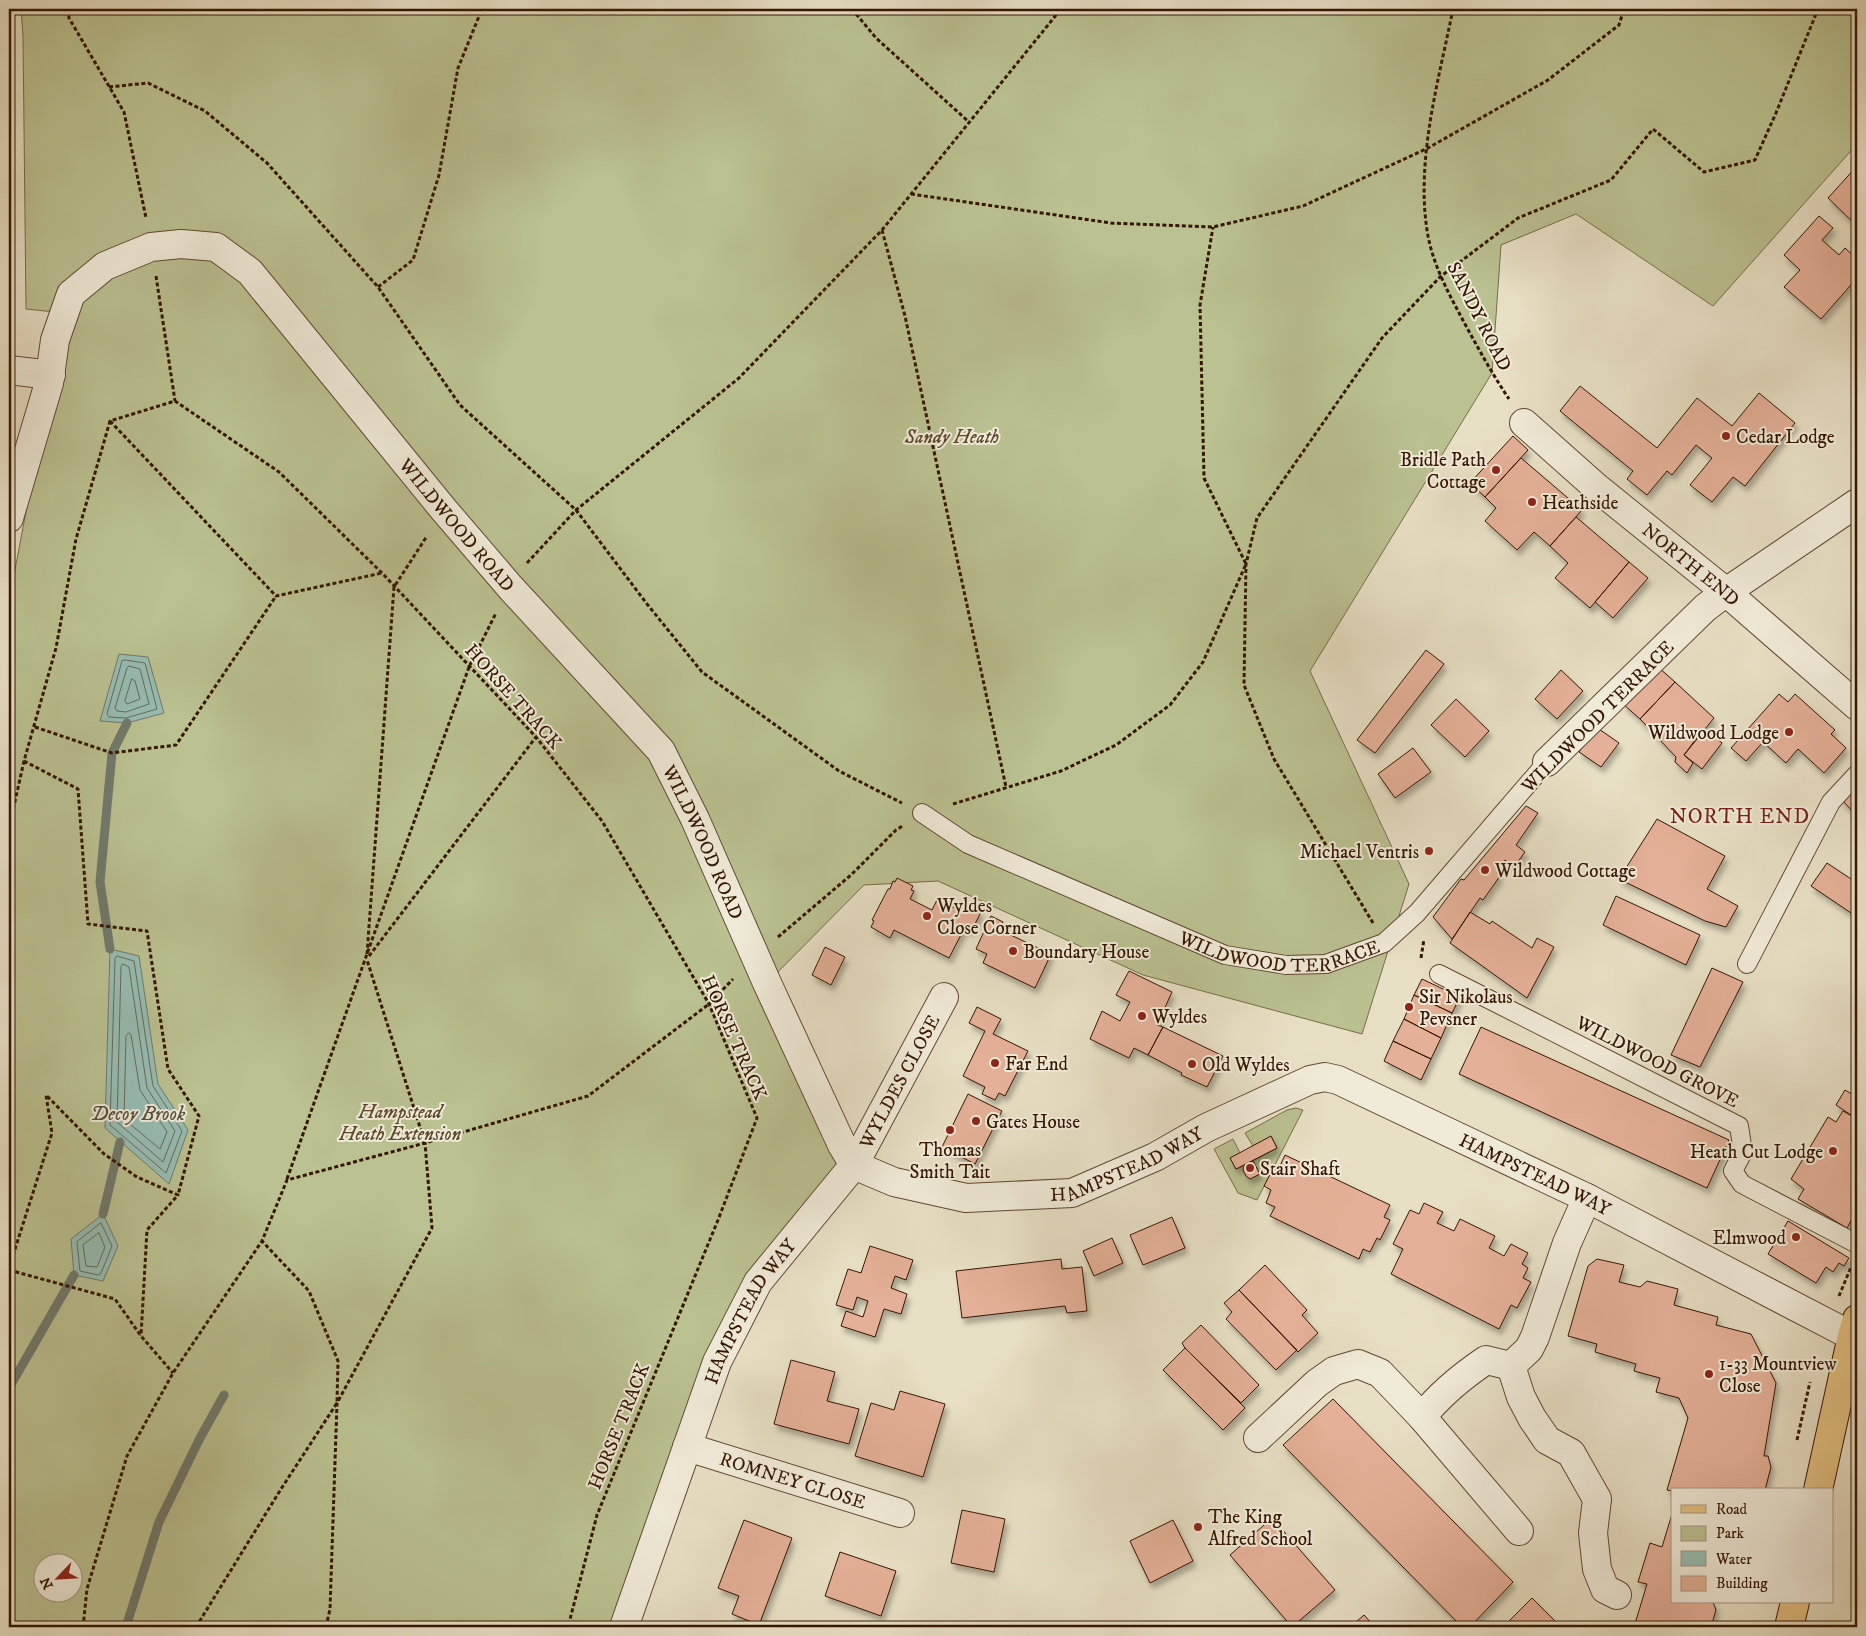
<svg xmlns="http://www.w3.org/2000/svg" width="1866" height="1636" font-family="'IM FELL DW Pica',serif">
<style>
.green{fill:#bbc191;stroke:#786c4a;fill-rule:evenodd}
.water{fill:#97bdb3;stroke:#707a6c}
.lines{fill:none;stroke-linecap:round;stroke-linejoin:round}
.shore{stroke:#666a5a;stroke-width:1}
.stream{stroke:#707a6c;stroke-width:9}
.building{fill:#e4b097;stroke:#361602;filter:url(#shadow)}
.service-casing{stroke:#624833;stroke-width:20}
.minor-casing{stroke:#624833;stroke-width:30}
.tertiary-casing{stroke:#624833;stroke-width:30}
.primary-casing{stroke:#361602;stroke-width:30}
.path{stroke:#361602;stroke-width:3;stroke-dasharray:4 2.5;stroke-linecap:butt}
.service{stroke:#f0ebd9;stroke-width:18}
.minor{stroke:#f0ebd9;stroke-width:28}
.tertiary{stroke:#f0ebd9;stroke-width:28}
.primary{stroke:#e4c082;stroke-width:28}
.poi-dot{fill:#8f2418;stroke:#f0ebd9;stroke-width:2}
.labels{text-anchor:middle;stroke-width:4;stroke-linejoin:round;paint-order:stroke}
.street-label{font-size:19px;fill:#361602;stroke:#f0ebd9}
.park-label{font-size:19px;font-style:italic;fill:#5e492d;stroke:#f0ebd9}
.poi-label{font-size:19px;fill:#361602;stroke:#f0ebd9;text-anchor:start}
.water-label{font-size:20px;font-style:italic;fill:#585040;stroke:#f0ebd9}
.quarter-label{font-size:21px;letter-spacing:1px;fill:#7a1f14;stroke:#f0ebd9}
</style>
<defs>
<filter id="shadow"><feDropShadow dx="3" dy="5.5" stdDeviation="2.5" flood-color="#0004"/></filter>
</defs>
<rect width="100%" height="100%" fill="#e8e0c5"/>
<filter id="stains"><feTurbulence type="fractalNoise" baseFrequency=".004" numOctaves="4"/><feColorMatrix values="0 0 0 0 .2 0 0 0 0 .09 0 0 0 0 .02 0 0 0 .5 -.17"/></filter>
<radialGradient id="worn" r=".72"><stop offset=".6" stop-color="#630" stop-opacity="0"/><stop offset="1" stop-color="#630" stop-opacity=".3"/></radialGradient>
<path class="green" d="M21,9H1857V144L1713,306L1576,214L1501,245L1492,373L1310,671L1409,884L1362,1034L1143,975L938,881L864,885L767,983L854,1165L758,1282L630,1627H9V601L64,313L26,309L23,36ZM42,1564H72V1594H42Z
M1296,1108L1303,1110L1257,1200L1238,1193L1214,1149L1233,1139L1240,1153L1230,1158L1236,1169L1244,1166C1243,1172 1245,1176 1251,1178L1260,1174L1253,1161L1277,1148L1271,1136L1253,1146L1245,1133L1287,1110Z"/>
<path class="water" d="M119,654L148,657L164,713L127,723L100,721Z
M110,949L139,956L158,1084L188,1130L169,1184L105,1128Z
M103,1214L118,1246L103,1281L74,1275L71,1239Z"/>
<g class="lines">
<path class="shore" d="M125,660L145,663L157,709L126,718L109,717L107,714L122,661Z
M129,666L140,669L149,704L126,712L117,711L115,708L127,668Z
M132,679L135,681L140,699L127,704L125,701Z
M117,956L134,961L153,1086L182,1131L166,1173L110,1125L115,959Z
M123,964L129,967L147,1088L175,1131L163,1162L117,1122L121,967Z
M129,1033L131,1035L140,1090L167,1132L160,1149L124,1119L126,1036Z
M101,1223L112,1246L101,1273L98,1275L80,1271L77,1242Z
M99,1233L105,1247L97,1267L86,1266L83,1245Z"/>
<path class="stream" d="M110,949L100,882L112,753L127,723
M103,1214L120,1142
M9,1388L74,1275
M126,1627L159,1522L200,1438L224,1395"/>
</g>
<path class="building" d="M1857,166V226L1828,198Z
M1819,216L1833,228L1822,240L1839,255L1845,248L1857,259V278L1821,319L1784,287L1800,270L1784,255Z
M1580,386L1657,448L1697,398L1732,426L1759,393L1795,423L1745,486L1733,477L1712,502L1690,485L1712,458L1696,445L1672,475L1667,471L1647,495L1627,479L1633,471L1560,411Z
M1513,436L1528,450L1485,497L1470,483Z
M1521,458L1582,510L1550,546L1534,532L1517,550L1485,521L1496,508L1485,497Z
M1576,517L1629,562L1590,608L1555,578L1568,563L1550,546Z
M1629,562L1648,578L1613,618L1595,602Z
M1426,650L1444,664L1375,753L1357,740Z
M1658,667L1675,682L1640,719L1623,704Z
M1561,670L1583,691L1557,719L1535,699Z
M1675,682L1714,718L1684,755L1693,763L1687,773L1675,762L1676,757L1640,719Z
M1779,694L1788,702L1795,694L1835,730L1831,734L1846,748L1824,773L1798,749L1786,763L1763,742L1746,761L1731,748Z
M1456,699L1489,731L1465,757L1431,725Z
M1596,727L1619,743L1601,767L1579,752Z
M1704,728L1722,743L1702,769L1684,755Z
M1413,748L1431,772L1395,798L1378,774Z
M1857,783V816L1840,798Z
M1526,806L1538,813L1516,845L1525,852L1514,867L1505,860L1497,873L1500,876L1483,900L1480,898L1452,939L1433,917L1461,879L1464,880Z
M1657,819L1725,856L1707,889L1738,906L1726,927L1705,921L1619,879Z
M1827,863L1857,883V917L1811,886Z
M897,878L913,886L911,890L914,891L910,899L932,910L937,900L964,912L968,905L981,912L972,930L965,927L949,958L894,930L890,938L871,927L874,921L872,920L888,889H890L893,881L895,882Z
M1616,896L1700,935L1686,965L1603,925Z
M1470,912L1490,924L1492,921L1532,948L1537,938L1554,947L1527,998L1450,943Z
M991,916L1003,922L1000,930L1051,954L1035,988L983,963L987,954L976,949Z
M825,947L845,957L831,985L812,975Z
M1712,968L1743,982L1700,1067L1671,1055Z
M1129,971L1172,992L1157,1025L1163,1027L1148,1055L1134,1048L1129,1058L1090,1039L1102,1011L1120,1021L1130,1002L1116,995Z
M1422,979L1460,997L1452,1013L1414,995Z
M1414,995L1452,1013L1441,1038L1404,1019Z
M977,1007L1001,1019L993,1034L1028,1051L1005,1096L999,1093L995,1100L982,1094L985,1087L963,1076L985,1031L969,1023Z
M1404,1019L1441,1038L1431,1059L1393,1041Z
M1163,1027L1223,1056L1207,1087L1181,1075L1182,1073L1148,1055Z
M1481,1027L1729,1140L1707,1188L1459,1074Z
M1393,1041L1431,1059L1421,1080L1384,1061Z
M1845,1090L1857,1097V1119L1836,1105Z
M968,1094L1002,1111L975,1164L942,1147Z
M1843,1111L1857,1119V1189L1854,1195L1857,1198V1210L1847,1228L1798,1199L1804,1189L1791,1179L1828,1117L1836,1122Z
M1271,1136L1277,1148L1236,1169L1230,1158Z
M1285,1155L1390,1205L1384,1217L1390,1220L1380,1240L1377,1238L1370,1252L1363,1249L1359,1259L1270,1216L1275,1207L1266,1203L1271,1190L1264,1186L1274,1167L1278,1170Z
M1253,1161L1260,1174L1250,1179L1246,1176L1243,1170L1244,1166Z
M1424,1203L1443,1212L1437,1223L1454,1231L1460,1219L1495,1236L1489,1248L1504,1256L1511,1244L1528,1253L1522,1264L1528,1268L1523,1278L1531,1282L1517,1308L1511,1305L1499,1329L1391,1274L1403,1249L1393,1244L1410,1210L1419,1214Z
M1172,1217L1185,1248L1143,1265L1130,1235Z
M1788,1221L1849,1258L1844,1266L1839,1263L1833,1272L1826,1267L1816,1283L1768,1254Z
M1112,1238L1123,1263L1094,1276L1083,1251Z
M870,1246L913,1260L906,1280L895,1276L891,1288L907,1294L901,1314L884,1309L875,1337L841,1326L846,1311L863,1317L868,1301L857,1297L853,1310L836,1305L848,1269L861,1273Z
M1061,1259L1062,1269L1082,1267L1087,1311L1067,1313L1065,1306L962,1318L956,1271Z
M1597,1259L1624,1265L1619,1282L1640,1287L1647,1281L1678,1289L1674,1305L1718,1317L1716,1325L1751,1334L1776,1383L1764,1456H1768L1771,1467L1765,1490H1672V1491L1667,1490L1688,1418L1679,1398L1656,1392L1660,1378L1634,1371L1636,1364L1595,1352L1597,1344L1568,1336L1588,1266Z
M1265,1265L1307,1310L1302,1315L1318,1333L1298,1352L1239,1290Z
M1239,1290L1297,1350L1276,1370L1226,1319L1232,1312L1224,1303Z
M1201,1325L1259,1385L1241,1403L1185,1348L1182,1343Z
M1185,1348L1245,1408L1223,1430L1163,1370Z
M791,1360L835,1372L827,1401L859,1409L849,1444L774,1424Z
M900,1391L945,1404L923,1477L855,1456L871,1403L894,1410Z
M1333,1399L1513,1582L1470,1627H1462L1283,1445Z
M962,1510L1005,1519L994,1572L951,1563Z
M1672,1514V1602H1713L1716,1610L1711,1627H1634L1647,1584L1638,1582L1650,1543L1662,1547Z
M1272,1518L1335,1590L1292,1627L1230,1555Z
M744,1520L792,1538L759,1625L732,1614L739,1596L718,1588Z
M1173,1520L1193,1561L1150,1583L1130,1541Z
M840,1552L896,1571L881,1616L825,1596Z
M1532,1598L1561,1627H1503Z
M1364,1615L1375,1627H1350Z
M714,1622L734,1627H712Z"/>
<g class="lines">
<g class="service-casing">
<g id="service">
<path id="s1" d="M922,813L968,844L1225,955L1286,965L1326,964L1384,943L1417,913L1547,762"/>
<path d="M1747,964L1831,802L1857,774"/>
<path d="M1439,974L1739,1126L1743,1152L1733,1171L1742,1184L1857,1244"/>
</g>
</g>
<g class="minor-casing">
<g id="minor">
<path d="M9,370L51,375"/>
<path id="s2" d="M1524,423L1596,487L1726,592L1857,706"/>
<path d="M1547,762L1705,608L1726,592L1857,503"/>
<path id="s3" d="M854,1165L944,997"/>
<path d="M1587,1198L1567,1243L1535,1337L1529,1349L1511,1366L1521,1397L1532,1418L1547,1440L1571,1453L1597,1499L1593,1533L1597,1569L1605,1589L1617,1595"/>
<path d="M1422,1417C1440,1394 1461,1377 1486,1360L1511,1366"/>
<path d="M1258,1438L1317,1383L1334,1371L1358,1364L1380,1373L1422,1417L1519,1531"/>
<path id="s4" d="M687,1447L900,1513"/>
</g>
</g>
<g class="tertiary-casing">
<g id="tertiary">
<path id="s5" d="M9,518L49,383L55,340L71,294L105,266L151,247L181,244L216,247L250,272L444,510L510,587L661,751L695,819L767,983L842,1145L854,1165"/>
<path id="s6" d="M854,1165L894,1182L966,1198L1072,1193L1155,1157L1206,1128L1310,1080L1325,1077L1338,1080L1587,1198L1852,1336"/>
<path id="s7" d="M624,1627L717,1362L758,1282L854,1165"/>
</g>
</g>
<g class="primary-casing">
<path id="primary" d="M1818,1490L1852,1336L1857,1319
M1789,1627L1795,1602"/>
</g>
<path class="path" d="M68,9L69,18L124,112L146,218
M852,9L876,38L969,122
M1453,9C1439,79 1416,158 1427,230C1432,264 1449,294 1465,324C1479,350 1493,375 1509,399
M109,87L148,83L205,111L267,163L378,287L460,405L576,510L647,604L702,672L839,771L902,803
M911,194L1111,223L1213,227L1303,206L1428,148L1548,80L1619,25L1624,9
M882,230L905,316L1006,787
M156,276L175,401
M378,287L413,260L439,175L458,68L482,9
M110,421L276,596L382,573
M527,563L576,510L739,378L882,230L1061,9
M35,727L112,753L176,745L276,596
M24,761L78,789L88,924L147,931L168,1069L199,1116L178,1195
M953,804L1061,771L1116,745L1170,705L1203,662L1246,564L1204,478L1200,305L1213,227
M9,828L24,761L56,648L76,539L110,421L175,401L279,472L382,573L536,737L602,821L709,1004L757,1118L718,1220L597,1515L568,1627
M1373,923L1274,759L1244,685L1246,564L1257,518L1382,338L1440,277L1518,218L1611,180L1653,129L1704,172L1755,160L1776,113L1818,9
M778,937L851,875L896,830L904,825
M367,954L394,587L427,536
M369,956L536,737
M1421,958L1424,939
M287,1179L469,667L496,613
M9,1268L52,1133L46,1095L104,1154L137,1177L178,1195L147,1230L141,1336
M9,1270L115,1299L141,1336L173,1373
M1839,1296L1851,1267
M1797,1440L1810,1382
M83,1627L87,1589L127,1456L173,1373L262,1241L287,1180L425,1143L588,1096L709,1004L733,979
M196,1627L281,1489L337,1403L338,1361L309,1291L262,1241
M326,1627L330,1609L337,1403L432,1228L425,1143L367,960"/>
<use href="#service" class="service"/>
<use href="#minor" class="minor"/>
<use href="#tertiary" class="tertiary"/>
<use href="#primary" class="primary"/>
</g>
<g class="poi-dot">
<circle cx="1726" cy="436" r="5"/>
<circle cx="1496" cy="470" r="5"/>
<circle cx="1532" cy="502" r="5"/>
<circle cx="1789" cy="732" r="5"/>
<circle cx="1429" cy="851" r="5"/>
<circle cx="1485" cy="870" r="5"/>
<circle cx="927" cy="916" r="5"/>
<circle cx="1013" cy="951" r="5"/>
<circle cx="1409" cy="1007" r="5"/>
<circle cx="1142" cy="1016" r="5"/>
<circle cx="995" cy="1063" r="5"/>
<circle cx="1192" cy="1064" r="5"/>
<circle cx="976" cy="1121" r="5"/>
<circle cx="950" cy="1130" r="5"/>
<circle cx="1833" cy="1151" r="5"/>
<circle cx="1250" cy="1168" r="5"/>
<circle cx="1796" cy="1237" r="5"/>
<circle cx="1709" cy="1374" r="5"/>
<circle cx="1198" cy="1527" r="5"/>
</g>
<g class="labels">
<g class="street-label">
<text transform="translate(1480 316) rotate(63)" y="7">SANDY ROAD</text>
<text dy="7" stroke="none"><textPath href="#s5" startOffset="761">WILDWOOD ROAD</textPath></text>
<text dy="7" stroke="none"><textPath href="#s2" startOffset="219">NORTH END</textPath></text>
<text transform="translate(514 696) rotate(48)" y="7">HORSE TRACK</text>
<text transform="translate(1597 716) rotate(-45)" y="7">WILDWOOD TERRACE</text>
<text dy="7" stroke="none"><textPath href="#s5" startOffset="1166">WILDWOOD ROAD</textPath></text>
<text dy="7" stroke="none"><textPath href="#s1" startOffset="390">WILDWOOD TERRACE</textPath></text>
<text transform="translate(735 1037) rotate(66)" y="7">HORSE TRACK</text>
<text transform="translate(1658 1061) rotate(27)" y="7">WILDWOOD GROVE</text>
<text dy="7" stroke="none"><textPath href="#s3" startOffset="95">WYLDES CLOSE</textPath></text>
<text dy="7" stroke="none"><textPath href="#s6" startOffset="284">HAMPSTEAD WAY</textPath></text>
<text dy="7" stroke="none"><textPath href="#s6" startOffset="734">HAMPSTEAD WAY</textPath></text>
<text dy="7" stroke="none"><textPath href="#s7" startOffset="341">HAMPSTEAD WAY</textPath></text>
<text transform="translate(618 1426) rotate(-68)" y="7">HORSE TRACK</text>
<text dy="7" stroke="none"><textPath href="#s4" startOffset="111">ROMNEY CLOSE</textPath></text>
</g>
<g class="park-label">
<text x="952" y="443">Sandy Heath</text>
<text x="400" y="1118">Hampstead<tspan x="400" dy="22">Heath Extension</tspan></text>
</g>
<g class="poi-label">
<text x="1736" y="443">Cedar Lodge</text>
<text x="1486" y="466" text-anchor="end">Bridle Path<tspan x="1486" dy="22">Cottage</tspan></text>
<text x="1542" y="509">Heathside</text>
<text x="1779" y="739" text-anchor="end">Wildwood Lodge</text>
<text x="1419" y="858" text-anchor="end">Michael Ventris</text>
<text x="1495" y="877">Wildwood Cottage</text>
<text x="937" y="912">Wyldes<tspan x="937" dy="22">Close Corner</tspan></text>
<text x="1023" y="958">Boundary House</text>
<text x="1419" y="1003">Sir Nikolaus<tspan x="1419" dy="22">Pevsner</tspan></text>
<text x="1152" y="1023">Wyldes</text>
<text x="1005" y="1070">Far End</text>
<text x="1202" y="1071">Old Wyldes</text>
<text x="986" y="1128">Gates House</text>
<text x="950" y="1156" text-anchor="middle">Thomas<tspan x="950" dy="22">Smith Tait</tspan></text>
<text x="1823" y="1158" text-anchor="end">Heath Cut Lodge</text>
<text x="1260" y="1175">Stair Shaft</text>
<text x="1786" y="1244" text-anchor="end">Elmwood</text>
<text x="1719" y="1370">1-33 Mountview<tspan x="1719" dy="22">Close</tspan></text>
<text x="1208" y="1523">The King<tspan x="1208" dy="22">Alfred School</tspan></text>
</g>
<g class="water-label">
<text x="138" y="1120">Decoy Brook</text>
</g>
<g class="quarter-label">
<text x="1740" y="823">NORTH END</text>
</g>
</g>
<rect width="1866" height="1636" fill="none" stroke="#e8e0c5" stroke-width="30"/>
<rect x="10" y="10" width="1846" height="1616" fill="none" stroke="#361602" stroke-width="2.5"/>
<rect x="15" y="15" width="1836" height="1606" fill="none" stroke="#361602"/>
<rect x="1671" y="1488" width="162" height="115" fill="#f0ebd9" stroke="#a69683"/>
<rect x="1681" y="1505" width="25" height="8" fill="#e4c082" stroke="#a69683"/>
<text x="1716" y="1514" font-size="15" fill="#361602">Road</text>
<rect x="1681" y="1526" width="25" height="15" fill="#bbc191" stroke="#a69683"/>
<text x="1716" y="1538" font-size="15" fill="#361602">Park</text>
<rect x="1681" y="1551" width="25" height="15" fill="#97bdb3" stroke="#a69683"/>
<text x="1716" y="1564" font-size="15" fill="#361602">Water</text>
<rect x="1681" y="1576" width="25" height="15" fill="#e4b097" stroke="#a69683"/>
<text x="1716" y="1588" font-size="15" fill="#361602">Building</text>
<g transform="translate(58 1578) rotate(245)"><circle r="24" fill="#f0ebd9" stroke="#a69683"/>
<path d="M0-4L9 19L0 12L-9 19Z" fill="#8f2418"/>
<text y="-8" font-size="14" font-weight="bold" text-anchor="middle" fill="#361602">N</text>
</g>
<rect width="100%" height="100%" filter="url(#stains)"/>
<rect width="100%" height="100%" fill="url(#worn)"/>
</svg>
